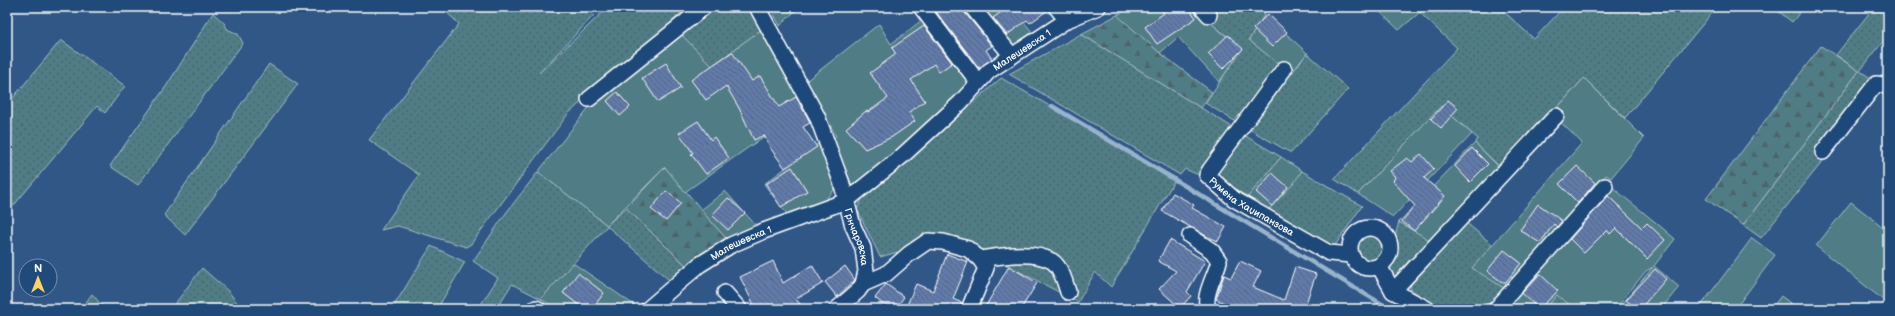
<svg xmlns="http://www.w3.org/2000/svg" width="1895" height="316" font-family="'Balsamiq Sans',sans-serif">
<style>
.grass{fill:url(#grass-dots);stroke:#a7bec2}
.forest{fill:url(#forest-firs);stroke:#a7bec2}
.garden{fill:#4f7c85;stroke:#a7bec2}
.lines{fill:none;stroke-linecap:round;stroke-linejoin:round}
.stream{stroke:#98b3cc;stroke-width:4.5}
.building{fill:url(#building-back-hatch);stroke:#fff}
.minor-casing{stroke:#fff;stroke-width:18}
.minor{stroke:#1f4a7a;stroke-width:15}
.labels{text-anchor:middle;stroke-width:3;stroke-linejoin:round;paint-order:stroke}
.street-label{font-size:10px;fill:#fff;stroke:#1f4a7a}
</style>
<defs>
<pattern id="grass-dots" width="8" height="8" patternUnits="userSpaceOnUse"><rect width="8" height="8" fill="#4f7c85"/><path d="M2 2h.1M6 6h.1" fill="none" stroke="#4e6468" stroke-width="1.8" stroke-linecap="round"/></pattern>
<pattern id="forest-firs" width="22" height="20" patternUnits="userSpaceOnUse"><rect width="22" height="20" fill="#4f7c85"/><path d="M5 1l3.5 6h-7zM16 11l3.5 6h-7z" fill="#4e6468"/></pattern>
<pattern id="building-back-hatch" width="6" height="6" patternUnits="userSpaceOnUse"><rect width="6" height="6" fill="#617aa9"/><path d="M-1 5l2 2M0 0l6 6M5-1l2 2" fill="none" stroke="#58657f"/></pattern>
</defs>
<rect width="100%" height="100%" fill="#315787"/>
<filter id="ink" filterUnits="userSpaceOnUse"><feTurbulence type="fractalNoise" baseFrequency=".025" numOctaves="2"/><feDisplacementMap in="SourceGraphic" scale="8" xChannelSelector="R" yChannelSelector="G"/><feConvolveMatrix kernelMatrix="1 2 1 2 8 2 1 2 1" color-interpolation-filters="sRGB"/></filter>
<g filter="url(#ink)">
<path class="grass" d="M441,7H587L594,15L539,73L608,7H688L568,114L471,244L466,247L398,226L381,230L419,175L369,140L459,24Z
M708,7H750L762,29L712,66L676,29Z
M1219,7H1258L1265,14L1249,40L1282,66L1241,125L1205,103L1241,51L1230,38L1210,23L1215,19L1210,12Z
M1426,7H1499L1534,39L1564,7H1717L1625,118L1584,78L1502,169L1475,143L1478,139L1441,106L1358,194L1334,179L1457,48L1420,13Z
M1773,7H1804L1792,22Z
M1874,7H1888V35L1860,71L1877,82L1823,151V161L1761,238L1743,225L1859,71L1836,55Z
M213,13L225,24L227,29L238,34L243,43L138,185L110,166L167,85Z
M1081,34L1237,130L1201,176L1185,169L1180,175L1009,74Z
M61,40L125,86L105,113L97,106L10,210L7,208V105Z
M1307,53L1348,89L1291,153L1249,129Z
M269,64L298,84L185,235L164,215Z
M1001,78L1176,178L1111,287L1095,272L1078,302L997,260L980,261L927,244L880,257L857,209L864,195L906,162Z
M1244,135L1281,157L1247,198L1215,173Z
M1302,171L1362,206L1332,250L1267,212Z
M538,172L607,225L626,208L690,269L669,280L607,226L541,299L512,284L496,309H478L498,278L473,261L506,213Z
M1463,220L1493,245L1473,267L1507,290L1490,309H1440L1410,289L1411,283L1442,249Z
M1399,222L1433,242L1414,263L1409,260L1397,278L1390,275C1388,268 1396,231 1399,222Z
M1356 246a14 14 0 1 1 28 0a14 14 0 1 1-28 0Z
M431,246L465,262L437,309H392Z
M202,268L228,291L242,309H171Z
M92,294L104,308V309H81Z
M1557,294L1575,309H1545Z
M1781,296L1798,309H1771Z"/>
<path class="forest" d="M1119,14L1160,53L1212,92L1201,108L1081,34Z
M1821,46L1859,71L1743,225L1706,199Z
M665,167L731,244L690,269L626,208Z"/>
<path class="garden" d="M770,7H799L780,26Z
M965,7H1011L1034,34L1009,50Z
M1133,7H1194C1209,23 1227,35 1241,51L1219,82L1178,37L1160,53L1117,15Z
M1375,7H1426L1399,30Z
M1265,14L1307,53L1291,74L1249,40Z
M922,20L971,80L939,115L853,187L832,139L836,136L806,81L879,24L891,44Z
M676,29L712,66L762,29L791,83L803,109L685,192L665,167L607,225L538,172L601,92Z
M1584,78L1644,138L1611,178L1606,175L1507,290L1472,268L1582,143L1552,114Z
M1441,106L1472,134L1393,217L1358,194Z
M822,141L834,190L825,200L790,218L764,184Z
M1475,143L1500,168L1433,242L1399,222Z
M1281,157L1302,171L1294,183L1266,212L1247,198Z
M1611,186C1632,204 1654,220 1675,239L1654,266L1679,287L1661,309H1618L1653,267L1646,271L1615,309H1575L1557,295L1545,309H1502Z
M725,191L761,231L731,244L701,210Z
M1851,202L1888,231V304L1816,246Z
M1752,238L1775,255L1735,309H1703L1700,307Z
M573,263L637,307L635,309H557L541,299Z"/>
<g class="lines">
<path class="stream" d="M1052,106L1390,309"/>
</g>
<path class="building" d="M937,7H963L965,13L992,46L986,50L992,59L979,68L934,9Z
M1008,7H1047L1048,10L1030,23L1027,20L1007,35L993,18Z
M1160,7H1188L1196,18L1157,44L1145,27L1164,13Z
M1268,14L1287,32L1272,47L1253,29Z
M924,26L952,63L939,72L934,64L911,80L925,101L909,112L915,121L892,137L865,149L846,128L866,111L868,112L888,98L870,73L896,54L892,48Z
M1228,35L1243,49L1223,69L1208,54Z
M732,52L752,81L760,76L779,107L796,97L809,120L810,123L803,127L817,147L785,168L771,149L764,135L754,140L739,108L726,86L706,100L691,80Z
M666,63L681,88L658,102L642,78Z
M617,92L630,107L620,116L607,101Z
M1448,100L1458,108L1441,128L1431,119Z
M698,121L711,140L714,137L729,158L706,174L691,154L693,153L679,133Z
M1472,148L1488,164L1470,182L1455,166Z
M1421,154L1434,169L1424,178L1445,196L1414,231L1402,221L1415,206L1393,181L1395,177L1390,171L1407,158L1412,162Z
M1577,166L1595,183L1578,203L1559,184Z
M792,167L807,191L781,207L766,184Z
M1272,173L1288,187L1272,206L1256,192Z
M666,191L681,203L666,221L651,209Z
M1173,193L1194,205L1192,208L1226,227L1218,241L1208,237L1162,211Z
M1608,196L1642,228L1647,223L1665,240L1647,259L1616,228L1610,234L1607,230L1584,253L1570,239Z
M728,198L745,213L728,230L712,215Z
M1538,204L1562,221L1557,227L1554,224L1540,243L1520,230Z
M1170,240L1205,261L1187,292L1191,296L1180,308L1159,289L1176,271L1158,261Z
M1504,250L1521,263L1506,282H1502L1487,271Z
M947,254L968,262L953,299L962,303L960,309H917L907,305L916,284L933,291Z
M773,261L783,283L812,265L823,283L796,299L804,309H756L740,277Z
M1240,261L1261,271L1253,287L1284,300L1295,267L1316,274L1304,309H1236L1216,299L1224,275L1231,278Z
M845,266L855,280L837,297L825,282Z
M1009,266L1037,283L1021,309H984Z
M1655,269L1666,279L1640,309H1636L1626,300Z
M578,273L604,293L592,309H584L563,293Z
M1540,274L1558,291L1539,309L1522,293Z
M886,284L904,297L895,309H889L875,298Z"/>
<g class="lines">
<g class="minor-casing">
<g id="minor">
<path id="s1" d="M757,7L817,116L841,181L853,226L863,248L866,271L863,284L858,291L837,309"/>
<path d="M921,7L978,82"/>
<path d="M972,7L1012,56"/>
<path d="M1056,7L1067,20"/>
<path d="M1202,7L1209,15"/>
<path id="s2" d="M1284,69L1210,170L1207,175L1234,199L1329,253L1351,255"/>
<path d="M589,99L704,7"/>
<path d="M1823,152L1876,84L1888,86"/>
<circle cx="1370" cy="248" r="20"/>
<path d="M1190,236L1212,251L1219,261C1216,275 1201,298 1209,309"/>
<path d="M980,259C1001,256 1033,250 1052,261C1061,267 1065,282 1068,292"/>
<path d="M1379,266L1393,291"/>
<path d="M863,284L886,274L909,254L928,241L943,242L968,249L980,259L986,268L969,309"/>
<path d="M1393,291L1556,116"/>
<path d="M1393,291L1427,309"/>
<path d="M725,293L739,309"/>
<path d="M536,308L538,309"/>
<path id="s3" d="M648,309L699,265L731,245L761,232L846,201L901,157L960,103L989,71L1067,20L1098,7"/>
<path d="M1496,309L1605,186"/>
</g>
</g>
<use href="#minor" class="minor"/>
</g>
</g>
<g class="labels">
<g class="street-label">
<text dy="4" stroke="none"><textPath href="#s3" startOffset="461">Малешевска 1</textPath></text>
<text dy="4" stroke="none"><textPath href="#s2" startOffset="186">Румена Хаџипанзова</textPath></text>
<text dy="4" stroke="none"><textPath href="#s1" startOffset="252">Грнчаровска</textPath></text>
<text dy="4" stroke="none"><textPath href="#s3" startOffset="115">Малешевска 1</textPath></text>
</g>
</g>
<rect width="1895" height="316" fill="none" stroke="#1f4a7a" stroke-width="24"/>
<rect x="12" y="12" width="1871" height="292" fill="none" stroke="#fff" stroke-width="1.5" filter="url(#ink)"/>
<g transform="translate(38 278)"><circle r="19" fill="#1f4a7a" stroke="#7992af"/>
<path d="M0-3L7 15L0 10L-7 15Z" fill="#ffd166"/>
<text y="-6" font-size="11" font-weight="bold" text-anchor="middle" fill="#ffffff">N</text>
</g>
</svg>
